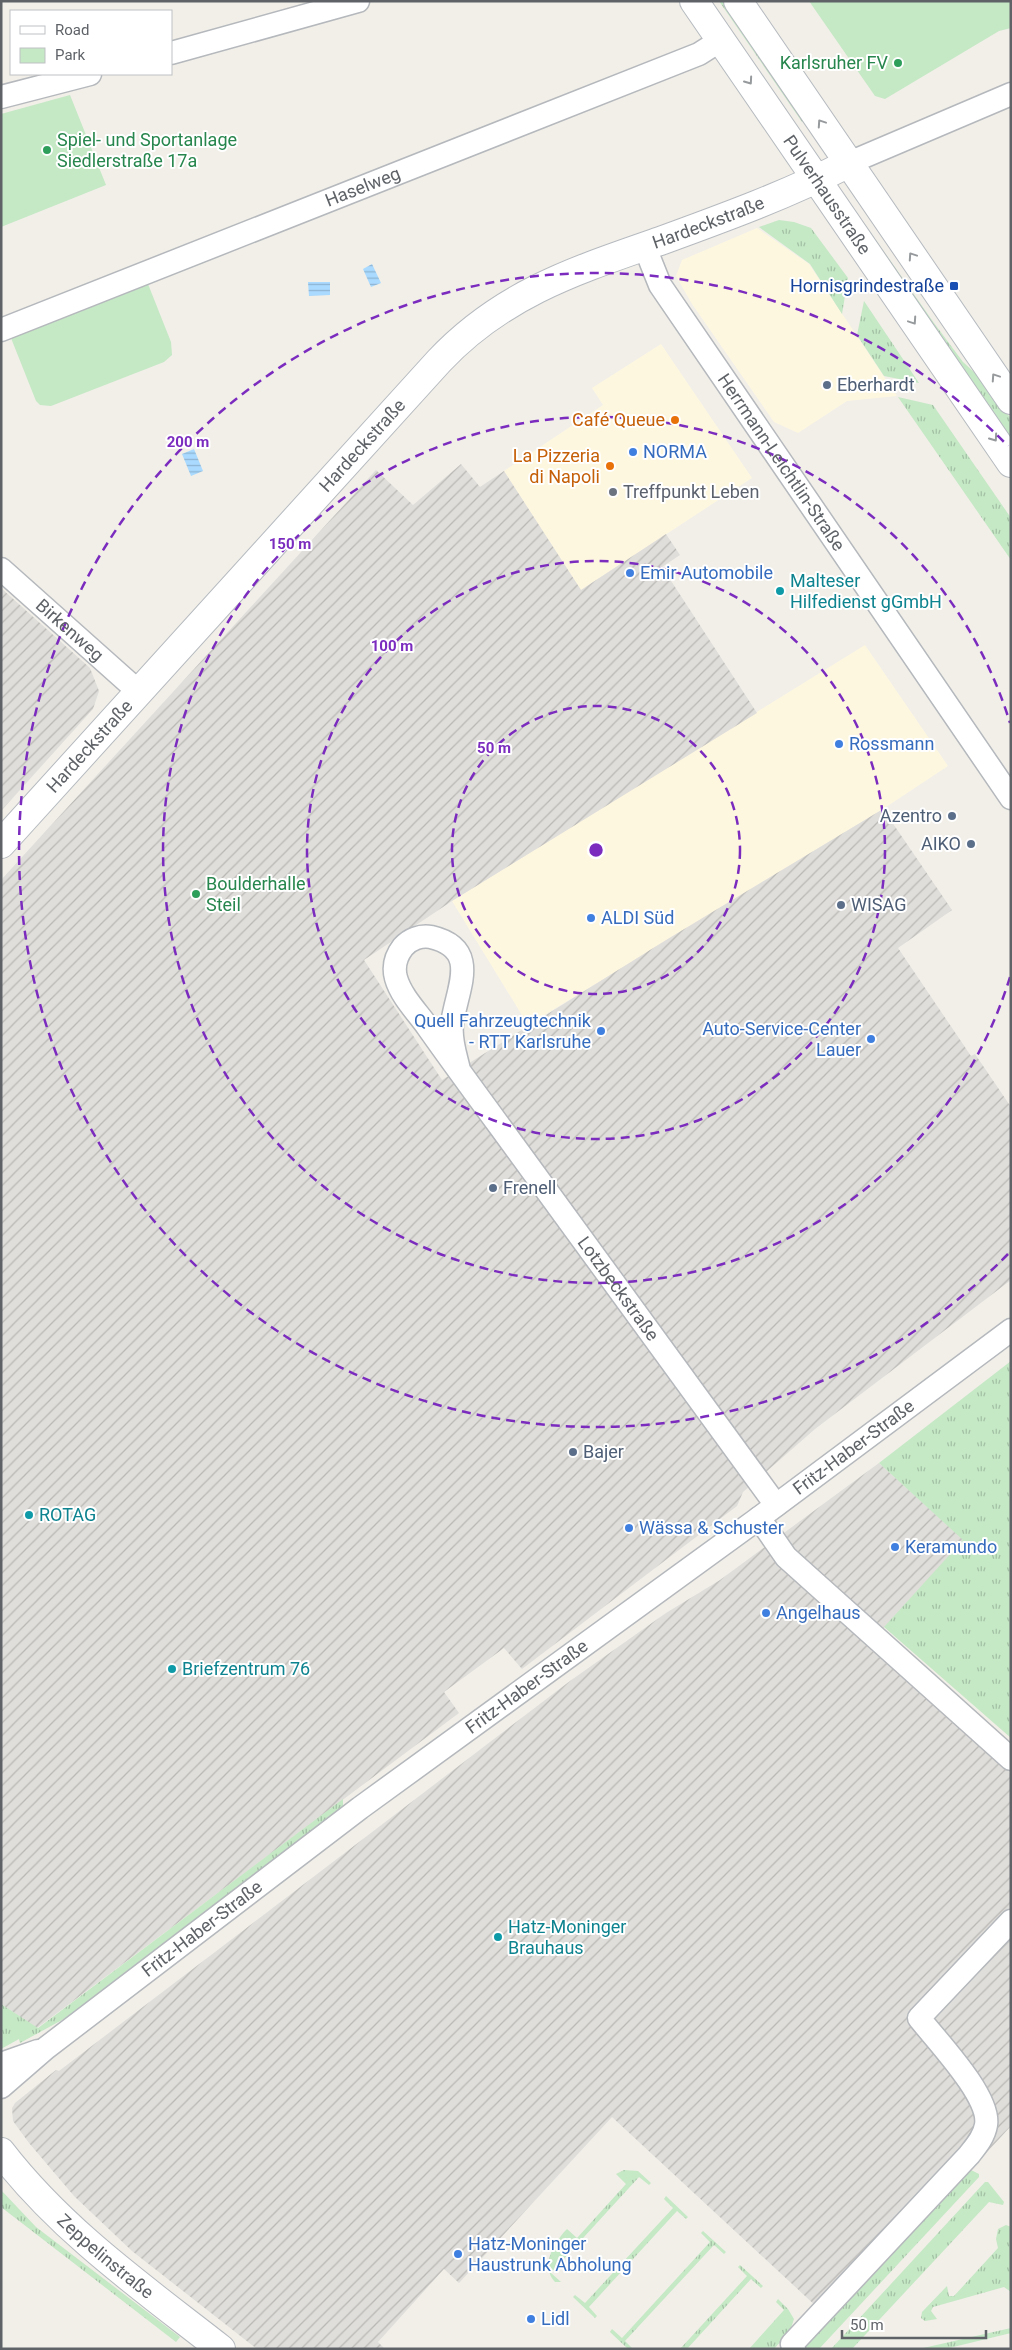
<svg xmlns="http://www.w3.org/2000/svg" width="1012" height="2350" font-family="Roboto,sans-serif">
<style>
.commercial{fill:#fef7e0}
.industrial{fill:url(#industrial-furrows)}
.grass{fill:url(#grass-tufts)}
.park{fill:#c5e8c5}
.water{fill:url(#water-rules)}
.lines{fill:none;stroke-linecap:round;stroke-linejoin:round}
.street-casing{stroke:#b5b8bc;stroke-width:25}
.secondary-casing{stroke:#b6babf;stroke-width:30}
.street{stroke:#fff;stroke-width:22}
.secondary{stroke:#fff;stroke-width:28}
.oneway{stroke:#979a9d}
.ring{fill:none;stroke:#7b2cbf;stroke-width:2.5;stroke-dasharray:9 6}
.leisure-dot{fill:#2e9e5b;stroke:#fff;stroke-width:2}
.transit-dot{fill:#1a4fb4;stroke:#fff;stroke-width:2}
.service-dot{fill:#5c6f8a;stroke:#fff;stroke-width:2}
.food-dot{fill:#e8710a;stroke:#fff;stroke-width:2}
.shop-dot{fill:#3f7fe0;stroke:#fff;stroke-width:2}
.worship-dot{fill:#6b7280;stroke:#fff;stroke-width:2}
.culture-dot{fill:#0f9aa8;stroke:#fff;stroke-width:2}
.labels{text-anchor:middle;stroke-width:4;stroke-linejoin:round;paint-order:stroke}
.leisure-label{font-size:18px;fill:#27864d;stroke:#fff;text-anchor:start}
.street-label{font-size:18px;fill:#5f6368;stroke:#fff}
.transit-label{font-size:18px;fill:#164399;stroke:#fff;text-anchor:end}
.service-label{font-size:18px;fill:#4e5e75;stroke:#fff;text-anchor:start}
.food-label{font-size:18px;fill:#c56008;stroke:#fff;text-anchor:end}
.shop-label{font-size:18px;fill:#366cbe;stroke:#fff;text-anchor:start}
.worship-label{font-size:18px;fill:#5b616d;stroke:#fff;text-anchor:start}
.culture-label{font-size:18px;fill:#0d838f;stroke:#fff;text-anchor:start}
.centre{fill:#7b2cbf;stroke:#fff;stroke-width:2.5}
.ring-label{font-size:15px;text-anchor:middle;font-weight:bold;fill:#7b2cbf;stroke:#fff;stroke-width:4;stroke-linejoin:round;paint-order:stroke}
</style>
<defs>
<pattern id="industrial-furrows" width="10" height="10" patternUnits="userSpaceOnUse" patternTransform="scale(1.25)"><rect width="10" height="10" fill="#e0deda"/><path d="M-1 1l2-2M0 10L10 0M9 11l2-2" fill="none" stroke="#b9b8b5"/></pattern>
<pattern id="grass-tufts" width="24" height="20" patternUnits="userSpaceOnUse" patternTransform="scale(1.25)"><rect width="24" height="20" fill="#c5e8c5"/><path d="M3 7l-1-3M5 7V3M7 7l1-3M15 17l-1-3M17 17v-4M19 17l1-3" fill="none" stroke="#a3c0a4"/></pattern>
<pattern id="water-rules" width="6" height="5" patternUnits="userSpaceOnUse" patternTransform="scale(1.25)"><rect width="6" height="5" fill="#aadaff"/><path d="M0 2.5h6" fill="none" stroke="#8eb4d2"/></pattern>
</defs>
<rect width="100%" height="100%" fill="#f1efe8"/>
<path class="commercial" d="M757,228L809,264L897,396L847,401L798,433L774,422L692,304L676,276L682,260Z
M661,344L752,478L581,590L504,471L603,405L592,388Z
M865,645L948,766L883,809L528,1025L452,901Z"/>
<path class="industrial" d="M461,464L480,487L504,471L581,590L666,534L680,555L662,567L757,713L452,901L364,960L442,1080L666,940L883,809L952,910L898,948L971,1056L975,1054L1011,1107V1280L815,1429L743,1492L737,1506L522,1669L504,1648L444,1692L459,1713L37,2028L1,2004V880L376,470L413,505Z
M1,588L90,668L99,691L93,709L1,811Z
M879,1463L964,1540L867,1646L1011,1774V2126L832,2321L612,2117L459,2283L444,2269L378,2342L385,2349H257L132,2251L74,2196L29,2143L13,2121L12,2108L15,2103L56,2070L59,2071L570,1681L666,1613L720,1580Z"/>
<path class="grass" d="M719,1H725L806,119L802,122Z
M779,220L794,222L811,228L848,278L842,314L810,264L759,227Z
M864,223L934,323L963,362L985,382L1011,419V445L861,225Z
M864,301L919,383L884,376L857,335Z
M898,397L933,405L1011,518V560Z
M1011,1361V1738L884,1627L963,1540L879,1463Z
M343,1799V1808L102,1994L62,2020L20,2043L19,2039L1,2049V2004L38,2028Z
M969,2169L979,2174V2177L819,2349H805V2344Z
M624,2170L638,2171L651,2183L649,2185L639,2177L551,2273L561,2282H555C540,2266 554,2242 567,2229L577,2238L626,2184L616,2174Z
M985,2182H988L1004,2202L1003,2205L989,2202L852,2349H831Z
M1,2190L36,2227L180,2337L176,2342L1,2207Z
M666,2196L688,2217L686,2219L677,2211L589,2307L597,2316L595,2318L573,2297L575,2295L585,2303L673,2208L664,2199Z
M1006,2225L1011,2227V2292L1004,2287L933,2307L931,2311L937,2319L925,2321L921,2318L922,2312L947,2286L949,2296H954L998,2248L996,2239L998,2229Z
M703,2231L726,2252L724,2254L714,2245L625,2341L633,2349H628L610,2332L612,2329L622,2338L710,2242L701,2233Z
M740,2265L763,2286L761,2288L751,2279L687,2349H680L747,2276L738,2267Z
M778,2299L788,2309L794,2319L790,2331L774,2349H749L784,2310L776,2302Z
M1011,2328V2333L945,2349H919Z"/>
<path class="park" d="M809,1H1011V28L999,31L885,99L875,96Z
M70,95L106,185L1,227V114Z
M148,284L171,342L172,355L164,362L51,406L40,405L36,401L11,338Z"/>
<path class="water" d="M372,264L381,283L371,287L363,269Z
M308,282H330V295L309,296Z
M194,449L203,471L191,476L182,454Z"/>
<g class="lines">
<g class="street-casing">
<g id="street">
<path d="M171,53L358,1"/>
<path d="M1,97L90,74"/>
<path d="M849,163L1011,94"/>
<path id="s1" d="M644,245L660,285L1011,798"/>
<path id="s2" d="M1,330L699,54L721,40"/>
<path id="s3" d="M1,569L139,692"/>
<path id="s4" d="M459,1070C456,1056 450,1040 452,1025C455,992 483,949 431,937C421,935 410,939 403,947C396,956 393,967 396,978C401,996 417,1012 427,1026C451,1060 476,1094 501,1128L776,1505"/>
<path d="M759,1518L786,1557L1011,1759"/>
<path d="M1,2064L38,2051"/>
<path id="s5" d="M1,2087L46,2048L360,1808L759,1518L1011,1330"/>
<path d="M794,2349L792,2344L969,2155C976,2146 984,2137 986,2125C991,2097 937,2041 919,2018L1011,1921"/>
</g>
</g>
<g class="secondary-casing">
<g id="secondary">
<path id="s6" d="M694,1L1011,463"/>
<path d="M738,1L1011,400"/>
<path id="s7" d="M1,844L439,361C503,293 577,270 663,240C726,217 789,194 849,163"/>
<path id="s8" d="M1,2152C62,2231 143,2288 221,2349"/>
</g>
</g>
<use href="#street" class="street"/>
<use href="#secondary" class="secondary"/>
</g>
<defs><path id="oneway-chevron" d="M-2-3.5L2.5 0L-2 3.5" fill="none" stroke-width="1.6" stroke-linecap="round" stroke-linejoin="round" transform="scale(1.25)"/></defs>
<g class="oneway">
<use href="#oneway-chevron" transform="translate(749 81) rotate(55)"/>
<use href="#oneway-chevron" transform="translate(821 123) rotate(-124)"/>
<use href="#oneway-chevron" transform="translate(912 256) rotate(-124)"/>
<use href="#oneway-chevron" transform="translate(913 321) rotate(56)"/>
<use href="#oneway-chevron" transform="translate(995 377) rotate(-124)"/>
<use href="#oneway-chevron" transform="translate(994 438) rotate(55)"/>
</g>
<g class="ring">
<circle cx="596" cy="850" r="144"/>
<circle cx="596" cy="850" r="289"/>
<path d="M1010 977A433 433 0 1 1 1010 723"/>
<path d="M1008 1254A577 577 0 1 1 1008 446"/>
</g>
<g class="leisure-dot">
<circle cx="898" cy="63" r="5"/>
<circle cx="47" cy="150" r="5"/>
<circle cx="196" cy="894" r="5"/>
</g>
<rect class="transit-dot" x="949" y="281" width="10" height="10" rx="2.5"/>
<g class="service-dot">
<circle cx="827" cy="385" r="5"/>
<circle cx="952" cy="816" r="5"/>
<circle cx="971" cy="844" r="5"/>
<circle cx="841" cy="905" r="5"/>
<circle cx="493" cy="1188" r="5"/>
<circle cx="573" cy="1452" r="5"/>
</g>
<g class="food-dot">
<circle cx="675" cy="420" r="5"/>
<circle cx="610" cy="466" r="5"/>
</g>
<g class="shop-dot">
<circle cx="633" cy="452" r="5"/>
<circle cx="630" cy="573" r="5"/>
<circle cx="839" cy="744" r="5"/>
<circle cx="591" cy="918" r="5"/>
<circle cx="601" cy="1031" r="5"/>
<circle cx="871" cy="1039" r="5"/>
<circle cx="629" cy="1528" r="5"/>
<circle cx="895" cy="1547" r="5"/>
<circle cx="766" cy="1613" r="5"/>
<circle cx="458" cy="2254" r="5"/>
<circle cx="531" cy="2319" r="5"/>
</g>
<circle class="worship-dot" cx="613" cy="492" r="5"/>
<g class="culture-dot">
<circle cx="780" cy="591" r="5"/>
<circle cx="29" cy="1515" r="5"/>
<circle cx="172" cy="1669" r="5"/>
<circle cx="498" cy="1937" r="5"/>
</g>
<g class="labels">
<g class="leisure-label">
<text x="888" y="69" text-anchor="end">Karlsruher FV</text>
<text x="57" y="146">Spiel- und Sportanlage<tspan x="57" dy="21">Siedlerstraße 17a</tspan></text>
<text x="206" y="890">Boulderhalle<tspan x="206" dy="21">Steil</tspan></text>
</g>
<g class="street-label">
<text dy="6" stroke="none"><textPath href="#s2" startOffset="389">Haselweg</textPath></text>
<text dy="6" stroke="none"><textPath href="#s6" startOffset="235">Pulverhausstraße</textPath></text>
<text dy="6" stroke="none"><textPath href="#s7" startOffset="958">Hardeckstraße</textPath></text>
<text dy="6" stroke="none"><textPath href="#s7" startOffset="538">Hardeckstraße</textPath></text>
<text dy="6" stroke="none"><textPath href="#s1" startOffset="258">Herrmann-Leichtlin-Straße</textPath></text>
<text dy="6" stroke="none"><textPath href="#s3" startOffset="92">Birkenweg</textPath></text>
<text dy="6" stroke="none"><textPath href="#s7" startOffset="132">Hardeckstraße</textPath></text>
<text dy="6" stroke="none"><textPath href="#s4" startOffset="598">Lotzbeckstraße</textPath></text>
<text dy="6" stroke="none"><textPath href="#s5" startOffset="1066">Fritz-Haber-Straße</textPath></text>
<text dy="6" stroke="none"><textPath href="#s5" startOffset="661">Fritz-Haber-Straße</textPath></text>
<text dy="6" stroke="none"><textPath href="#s5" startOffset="256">Fritz-Haber-Straße</textPath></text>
<text dy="6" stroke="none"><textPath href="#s8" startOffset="148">Zeppelinstraße</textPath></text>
</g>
<g class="transit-label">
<text x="944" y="292">Hornisgrindestraße</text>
</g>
<g class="service-label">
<text x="837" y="391">Eberhardt</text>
<text x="942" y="822" text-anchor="end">Azentro</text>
<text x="961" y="850" text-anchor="end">AIKO</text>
<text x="851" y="911">WISAG</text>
<text x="503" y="1194">Frenell</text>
<text x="583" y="1458">Bajer</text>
</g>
<g class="food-label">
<text x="665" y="426">Café Queue</text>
<text x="600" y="462">La Pizzeria<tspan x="600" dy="21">di Napoli</tspan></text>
</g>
<g class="shop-label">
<text x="643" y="458">NORMA</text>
<text x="640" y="579">Emir Automobile</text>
<text x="849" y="750">Rossmann</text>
<text x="601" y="924">ALDI Süd</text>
<text x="591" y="1027" text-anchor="end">Quell Fahrzeugtechnik<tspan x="591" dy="21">- RTT Karlsruhe</tspan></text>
<text x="861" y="1035" text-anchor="end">Auto-Service-Center<tspan x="861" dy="21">Lauer</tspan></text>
<text x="639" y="1534">Wässa &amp; Schuster</text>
<text x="905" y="1553">Keramundo</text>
<text x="776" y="1619">Angelhaus</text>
<text x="468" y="2250">Hatz-Moninger<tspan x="468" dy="21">Haustrunk Abholung</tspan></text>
<text x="541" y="2325">Lidl</text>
</g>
<g class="worship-label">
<text x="623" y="498">Treffpunkt Leben</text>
</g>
<g class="culture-label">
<text x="790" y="587">Malteser<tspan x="790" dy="21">Hilfedienst gGmbH</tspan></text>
<text x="39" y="1521">ROTAG</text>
<text x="182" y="1675">Briefzentrum 76</text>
<text x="508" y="1933">Hatz-Moninger<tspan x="508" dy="21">Brauhaus</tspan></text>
</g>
</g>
<circle cx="596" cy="850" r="8" class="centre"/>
<g class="ring-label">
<text x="188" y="447">200 m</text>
<text x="290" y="549">150 m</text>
<text x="392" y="651">100 m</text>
<text x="494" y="753">50 m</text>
</g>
<rect width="1012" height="2350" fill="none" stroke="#5f6368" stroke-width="5"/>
<rect x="10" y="10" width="162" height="65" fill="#ffffff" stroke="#bfc1c3"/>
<rect x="20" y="26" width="25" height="8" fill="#ffffff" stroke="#bfc1c3"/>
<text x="55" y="35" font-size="15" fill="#5f6368">Road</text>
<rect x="20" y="48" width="25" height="15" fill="#c5e8c5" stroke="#bfc1c3"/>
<text x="55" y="60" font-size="15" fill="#5f6368">Park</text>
<path d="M842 2330v8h144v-8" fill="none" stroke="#5f6368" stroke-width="2.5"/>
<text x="850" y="2330" font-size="15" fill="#5f6368" stroke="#ffffff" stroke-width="4" paint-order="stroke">50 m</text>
</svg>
